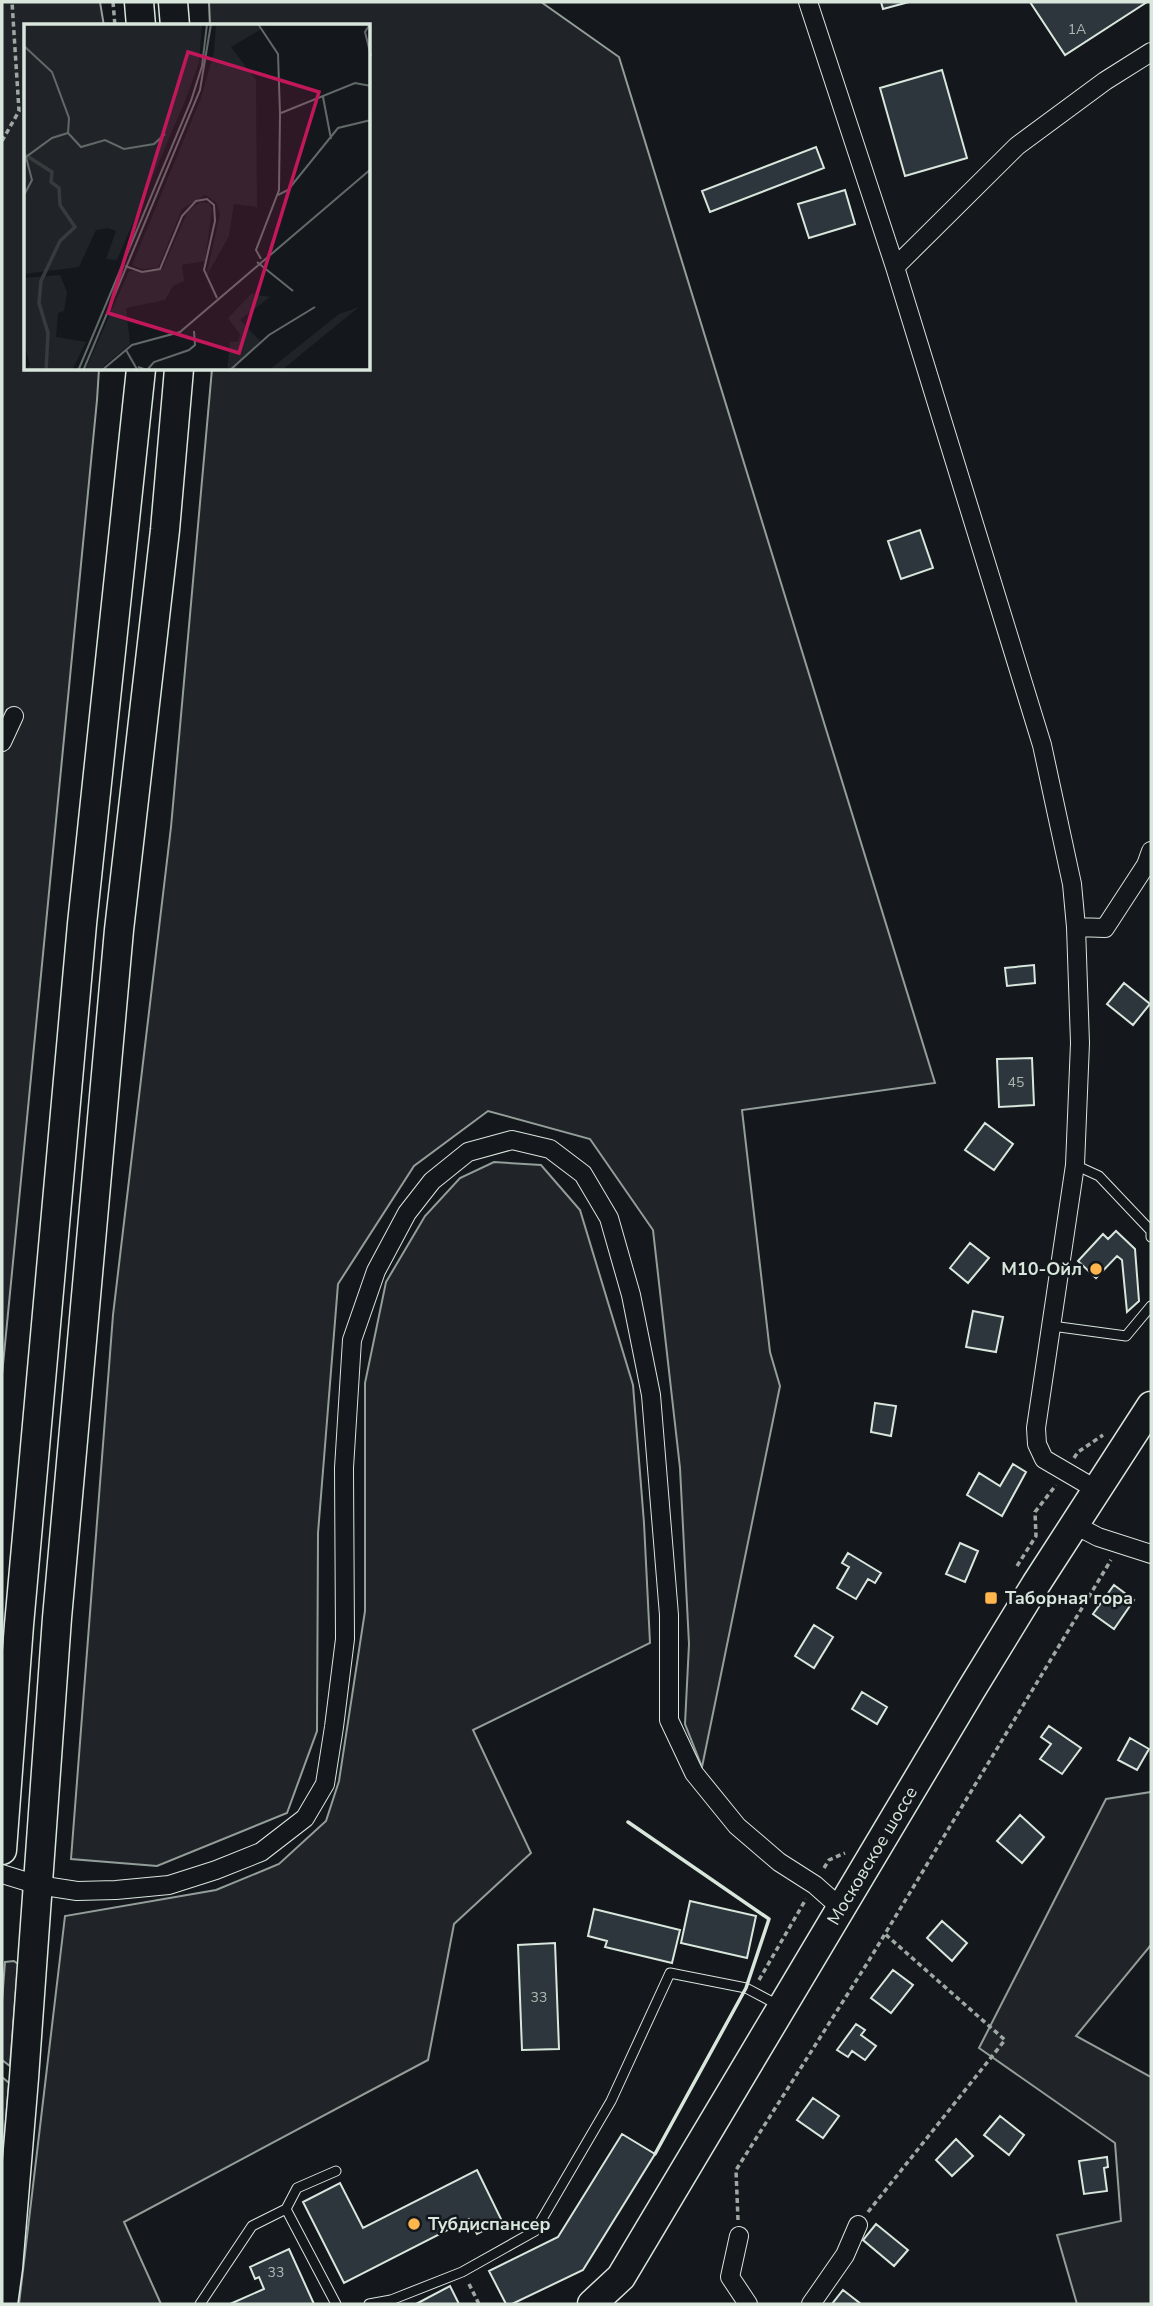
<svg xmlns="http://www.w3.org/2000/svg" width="1153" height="2306" font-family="'Nunito Sans',sans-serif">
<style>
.green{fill:#202428;stroke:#939e99;stroke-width:2}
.building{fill:#2c363c;stroke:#d8e6dc;stroke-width:2}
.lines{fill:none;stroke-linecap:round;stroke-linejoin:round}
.lane-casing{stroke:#d8e6dc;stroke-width:11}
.street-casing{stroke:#d8e6dc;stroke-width:20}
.primary-casing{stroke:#d8e6dc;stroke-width:31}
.path{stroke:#9da8a2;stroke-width:3.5;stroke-dasharray:5 3.5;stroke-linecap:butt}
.lane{stroke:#14181c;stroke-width:9}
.street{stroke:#14181c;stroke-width:18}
.primary{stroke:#14181c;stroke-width:28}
.wall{stroke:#d8e6dc;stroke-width:3.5}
.poi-dot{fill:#ffb74d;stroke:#14181c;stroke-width:2.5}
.labels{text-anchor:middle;stroke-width:5;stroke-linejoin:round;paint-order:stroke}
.number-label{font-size:14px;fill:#adbab4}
.poi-label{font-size:18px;font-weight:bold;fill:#d8e6dc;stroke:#14181c;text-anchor:start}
.street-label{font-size:18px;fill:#d8e6dc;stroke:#14181c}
.inset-river{fill:none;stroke:#363b3e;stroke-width:3.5}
.inset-road{fill:none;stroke:#626a69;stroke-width:2}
.view{fill:#c2185b;fill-opacity:0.15;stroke:#c2185b;stroke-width:3.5}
.inset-edge{fill:none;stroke:#d8e6dc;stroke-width:3.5}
</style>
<rect width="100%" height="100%" fill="#14181c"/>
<path class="green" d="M2,2H100L104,26H26V369H99L97,400L2,1375Z
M209,2H541L619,57L935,1083L742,1110L770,1352L780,1386L702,1767L685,1724L689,1644L680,1468L653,1230L590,1139L488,1111L414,1166L338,1284L318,1533L317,1731L287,1813L157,1866L71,1859L113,1315L171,827L212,369H369V26H210Z
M494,1162L541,1165L580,1210L633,1385L644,1523L650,1643L473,1730L531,1853L454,1924L428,2060L124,2222L161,2304H19L65,1916L216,1890L279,1864L326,1821L339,1781L365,1611V1383L386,1282L425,1216L460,1178Z
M1151,1792V1945L1076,2036L1151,2077V2304H1077L1057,2235L1121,2221L1115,2143L979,2048L1106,1799Z
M14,1961L18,1964L10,2066L2,2060V2002L5,1962Z
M2,2077L9,2083L2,2167Z"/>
<path class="building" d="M881,2H909L883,9Z
M1030,2H1147L1065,55Z
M942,70L967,158L905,176L880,88Z
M816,147L824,168L710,212L702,191Z
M845,190L855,224L809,238L798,204Z
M920,530L933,568L901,579L888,541Z
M1034,965L1035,983L1007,986L1005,968Z
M1124,983L1150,1004L1133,1025L1107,1004Z
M1032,1058L1034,1105L999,1107L997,1059Z
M985,1123L1013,1144L994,1170L965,1150Z
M1116,1231L1135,1249L1139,1301L1127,1312L1122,1260L1117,1256L1096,1278L1078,1261L1103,1234L1108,1239Z
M970,1243L989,1258L968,1283L950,1268Z
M973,1311L1003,1317L996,1352L966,1347Z
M875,1403L896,1406L891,1436L871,1432Z
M1013,1464L1026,1472L1002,1516L967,1495L979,1473L1000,1486Z
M960,1543L978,1551L965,1582L946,1574Z
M848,1553L881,1573L875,1583L868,1579L856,1599L837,1588L849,1567L842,1563Z
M1114,1585L1134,1600L1114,1629L1093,1614Z
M814,1625L833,1637L814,1668L795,1656Z
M862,1692L887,1707L877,1724L852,1709Z
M1049,1726L1081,1748L1062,1774L1040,1759L1051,1744L1041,1737Z
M1130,1738L1149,1749L1137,1770L1118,1760Z
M1020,1815L1044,1837L1022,1863L997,1841Z
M690,1901L756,1916L747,1958L681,1943Z
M594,1909L680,1930L672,1963L605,1947L607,1941L588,1936Z
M942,1921L967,1943L952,1961L927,1938Z
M555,1943L559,2049L522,2050L518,1945Z
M893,1970L913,1985L891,2013L871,1998Z
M856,2024L865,2030L861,2035L876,2046L865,2060L852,2051L848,2057L837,2050Z
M813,2098L839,2116L823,2138L797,2120Z
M1000,2116L1024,2135L1009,2155L984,2135Z
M622,2134L655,2154L583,2270L512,2304H506L489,2271L558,2237Z
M956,2139L973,2156L952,2176L936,2160Z
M1107,2157L1108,2167L1104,2168L1107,2191L1084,2194L1079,2161Z
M477,2170L502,2221L477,2234L469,2219L344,2283L303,2202L340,2183L363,2228Z
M876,2224L908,2250L894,2266L863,2240Z
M289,2249L314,2304H230L264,2289L259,2277L255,2279L250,2267Z
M450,2286L459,2304H416Z
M843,2290L861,2304H832Z"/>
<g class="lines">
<g class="lane-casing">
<path id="lane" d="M1075,1165L1099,1176L1151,1231V1237
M1052,1326L1126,1336L1151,1306
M286,2209L297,2188L336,2171
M200,2304L252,2226L286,2209L336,2304
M369,2304L391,2300L462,2272L535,2231L611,2101L670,1973L746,1988L780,2006"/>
</g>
<g class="street-casing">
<path id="street" d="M808,2L895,267L1042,745L1072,884L1076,927L1080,1043L1075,1165L1036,1428L1037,1444L1044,1459L1097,1490
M895,267L1017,146L1105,81L1151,52
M2,742L14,716
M1076,927L1105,928L1146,865L1151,851
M1075,1525L1098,1537L1151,1554
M2,1874L38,1885L77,1891L116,1890L169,1885L216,1870L261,1852L305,1818L325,1784L334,1727L345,1639L344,1468L352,1340L376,1271L407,1213L432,1181L468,1152L512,1140L550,1149L583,1174L609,1218L631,1295L651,1395L669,1615V1720L694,1773L737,1826L779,1862L815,1885L842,1909
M739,2236L730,2277L748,2304
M811,2304L845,2255L858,2225"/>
</g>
<g class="primary-casing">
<g id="primary">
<path d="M139,2L141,26"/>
<path d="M173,2L175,26"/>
<path d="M2,1850L19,1625L82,924L141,369"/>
<path d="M3,2304L8,2268L24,2078L57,1618L119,930L165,530L179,369"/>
<path id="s1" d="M592,2304L621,2277L971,1690L1036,1584L1151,1406"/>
</g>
</g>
<path class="path" d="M113,2L115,26
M2,141L19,111L12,2
M1074,1458L1078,1452L1103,1435
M1017,1566L1036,1536L1035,1512L1056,1485
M824,1868L829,1860L845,1853
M759,1980L806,1899
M868,2212L1005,2040L885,1934
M738,2220L736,2170L868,1962L1111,1560
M469,2284L479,2304"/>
<use href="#lane" class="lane"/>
<use href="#street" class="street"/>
<use href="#primary" class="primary"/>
<path class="wall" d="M628,1822L769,1919L746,1988L655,2154"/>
</g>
<g class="poi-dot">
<circle cx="1096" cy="1269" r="7"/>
<rect x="984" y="1591" width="14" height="14" rx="3.5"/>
<circle cx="414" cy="2224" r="7"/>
</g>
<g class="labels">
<g class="number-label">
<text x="1077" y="34">1А</text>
<text x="1016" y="1087">45</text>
<text x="539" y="2002">33</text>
<text x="276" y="2277">33</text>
</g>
<g class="poi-label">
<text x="1082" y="1275" text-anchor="end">М10-Ойл</text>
<text x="1005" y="1604">Таборная гора</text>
<text x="428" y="2230">Тубдиспансер</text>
</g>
<g class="street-label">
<text dy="6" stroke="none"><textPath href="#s1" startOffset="530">Московское шоссе</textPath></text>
</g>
</g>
<g transform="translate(24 24)">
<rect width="346" height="346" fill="#14181c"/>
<path d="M0,0H178L175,39L161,77L93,236L82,235L92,207L84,204L72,206L55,243L0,250ZM192,0H232L236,6L207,23L232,56L233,183L210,180L205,212L182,253L196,190L192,178L181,171L158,185L134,244L117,245L108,241L177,74L190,28ZM176,178L185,179L188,185L181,237L158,241L160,257L149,262L141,276L102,284L106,320L75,346L61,347L105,247L138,246L164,187ZM36,251L43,268L40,287L34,289L32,313L62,318L48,346H0L6,341L0,319V254ZM227,270L246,273L216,296L238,319L212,339L213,346L203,347L206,318H214L216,310L204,294ZM335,283L258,346H245L315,290Z" fill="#202428"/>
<path class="inset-river" d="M0,130L28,148L27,158L35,164L36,181L51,203L36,217L17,257L15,279L24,309L22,347"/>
<path class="inset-road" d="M234,0L254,30L256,90L255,166L232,226L237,235M346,0L341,8L347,32M0,22L28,48L45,94L44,109M299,73L307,115M257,89L331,59L347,62M0,171L8,156L2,133L28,114L44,109L57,123L81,116L100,125L130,120L141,110M254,171L264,166L314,104L347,96M233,238L269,267M101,242L118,248L136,245L158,192L172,177L183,175L190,181L191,197L180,246L193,274M102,326L114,347M114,343L123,346L130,338L165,326L171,321L170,307M54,347L167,77L178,42L183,0M59,347L176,66L187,0M77,347L108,321L156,308L347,145M205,347L245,311L291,283"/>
<path class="view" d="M164,28L295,68L215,329L84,289Z"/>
<rect width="346" height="346" class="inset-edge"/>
</g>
<rect width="1153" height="2306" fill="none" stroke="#d8e6dc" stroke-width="7"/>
</svg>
